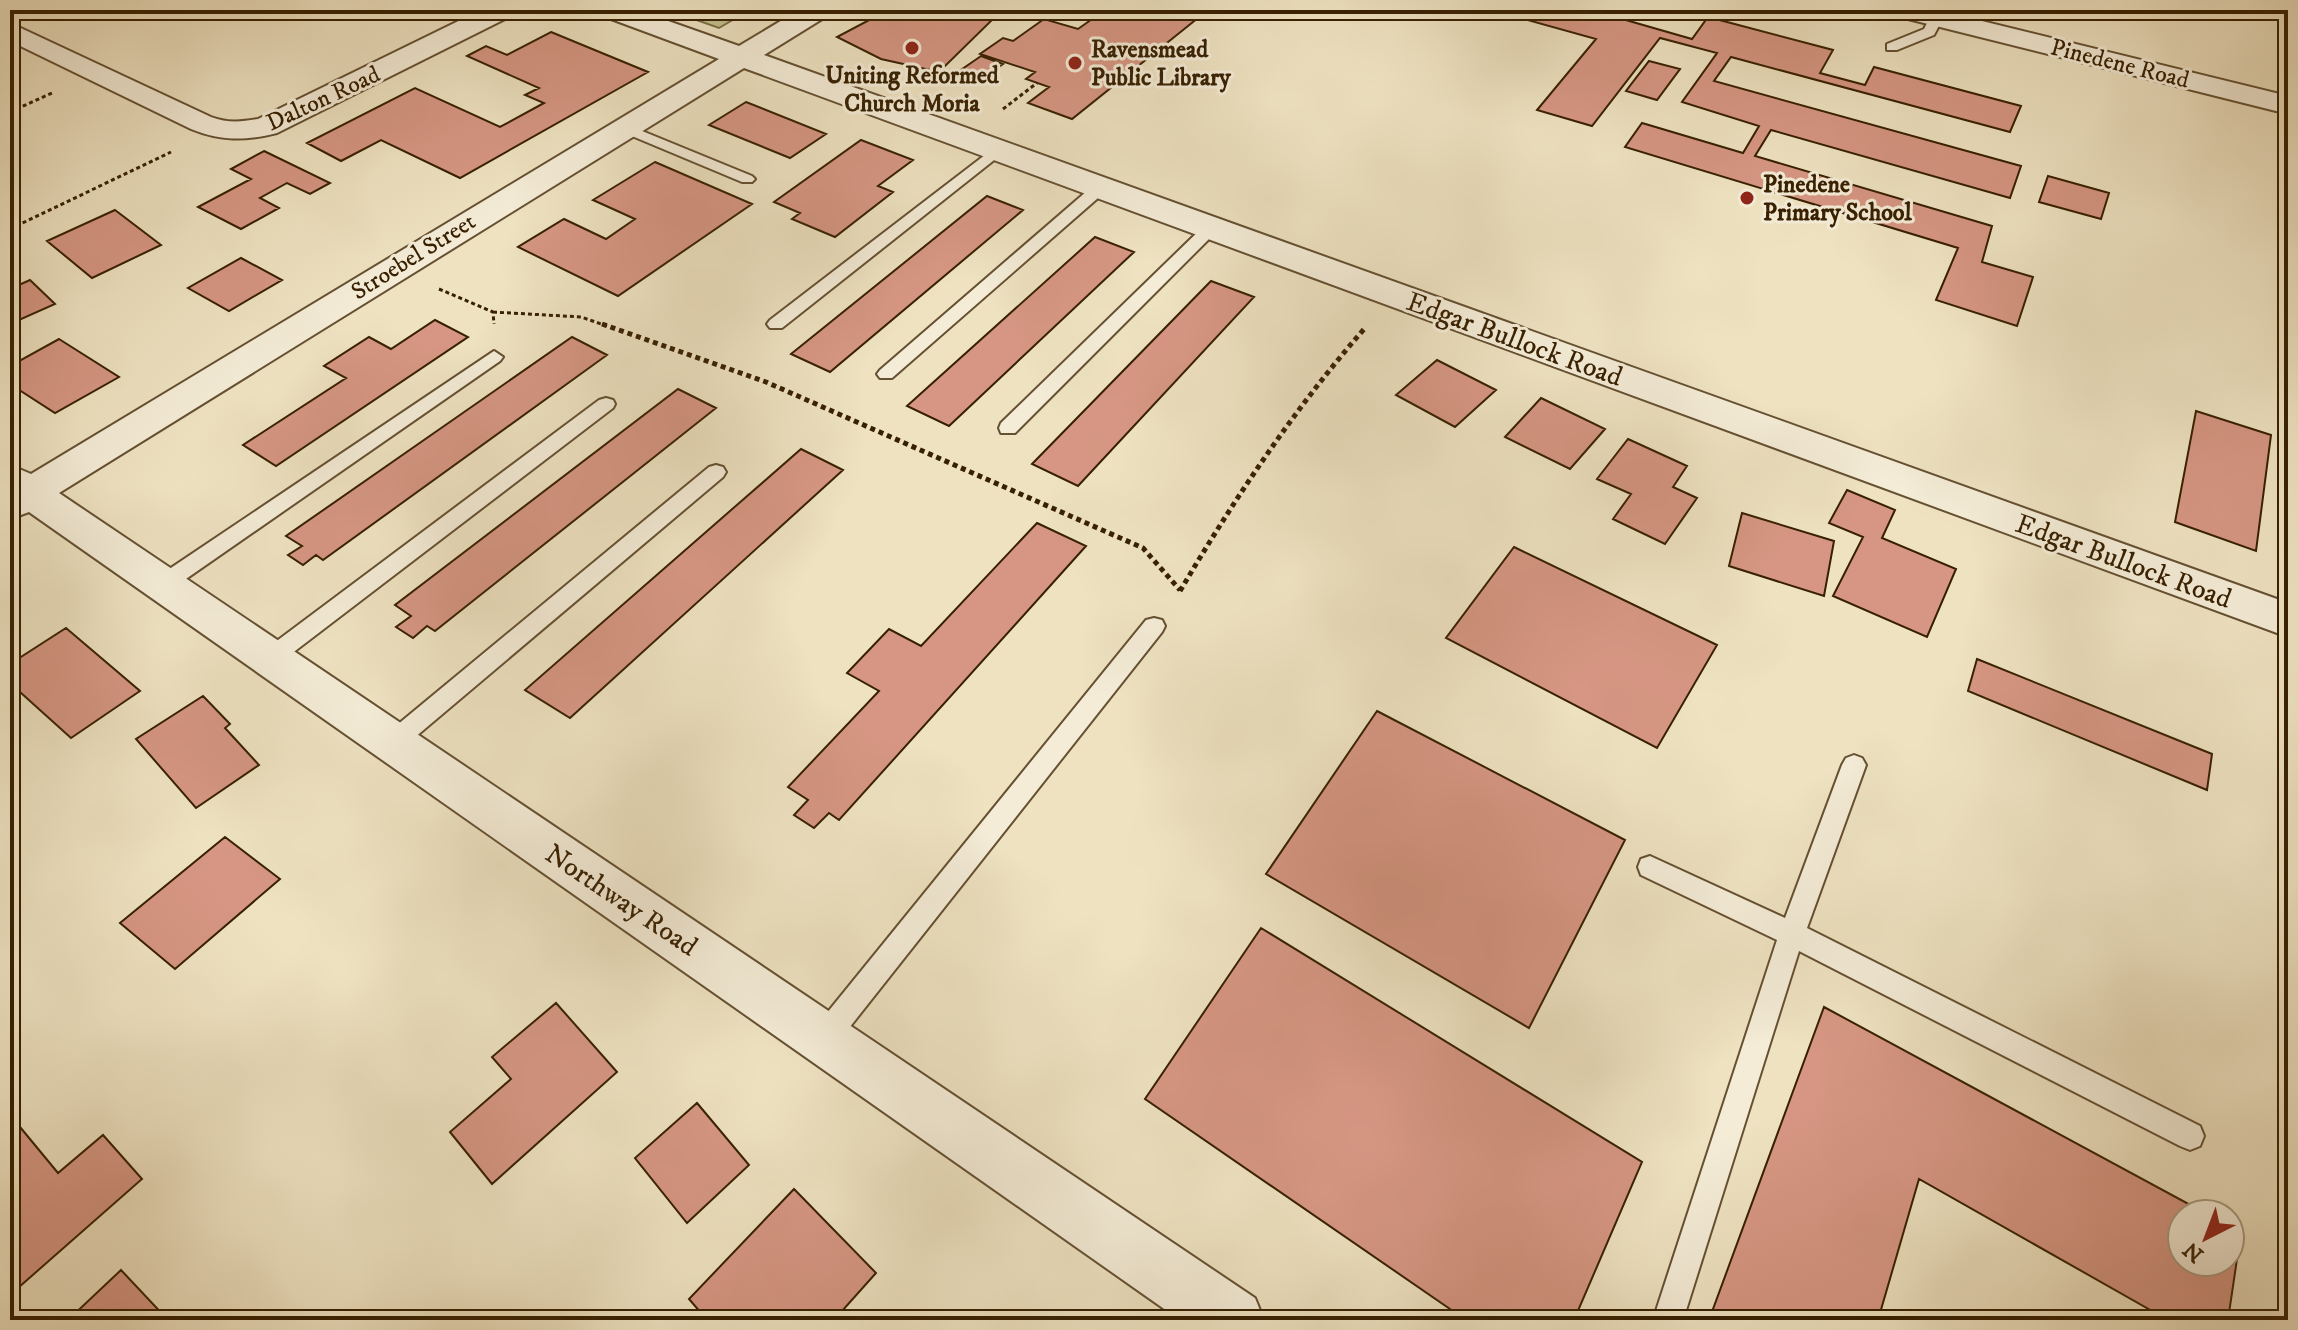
<svg xmlns="http://www.w3.org/2000/svg" width="2298" height="1330" font-family="'IM FELL DW Pica',serif">
<style>
.green{fill:#c1c08d;stroke:#7c7047;stroke-width:2}
.building{fill:#d69683;stroke:#372001;stroke-width:2}
.lines{fill:none;stroke-linecap:round;stroke-linejoin:round}
.lane-casing{stroke:#655031;stroke-width:4}
.street-casing{stroke:#655031;stroke-width:4}
.path-far1{stroke:#372001;stroke-width:3;stroke-dasharray:4 3;stroke-linecap:butt}
.path{stroke:#372001;stroke-width:5;stroke-dasharray:5 4;stroke-linecap:butt}
.lane{fill:#f4ecd7;fill-rule:evenodd}
.street{fill:#f4ecd7;fill-rule:evenodd}
.poi-dot{fill:#8f2418;stroke:#f4ecd7;stroke-width:3}
.labels{text-anchor:middle;stroke-width:6;stroke-linejoin:round;paint-order:stroke}
.far-poi-label{font-size:24px;font-weight:bold;fill:#372001;stroke:#f4ecd7;text-anchor:start}
.far-street-label{font-size:24px;fill:#372001;stroke:#f4ecd7}
.street-label{font-size:28px;fill:#372001;stroke:#f4ecd7}
</style>
<rect width="100%" height="100%" fill="#eee2c1"/>
<filter id="stains"><feTurbulence type="fractalNoise" baseFrequency=".0025" numOctaves="4"/><feColorMatrix values="0 0 0 0 .2 0 0 0 0 .09 0 0 0 0 .02 0 0 0 .5 -.17"/></filter>
<radialGradient id="worn" r=".72"><stop offset=".6" stop-color="#630" stop-opacity="0"/><stop offset="1" stop-color="#630" stop-opacity=".3"/></radialGradient>
<path class="green" d="M668,10H730L736,18L719,28Z"/>
<path class="building" d="M888,10H1014L1007,14L1000,12L939,72L881,59L837,37Z
M1105,10H1171L1198,18L1072,119L1028,103L1049,87L1026,79L1035,72L980,54L1003,38L1013,41L1044,19L1078,29Z
M1492,10H1591L1692,39L1708,17L1833,50L1820,73L1865,85L1874,67L2021,106L2010,132L1731,57L1714,81L2021,166L2010,198L1771,130L1755,156L1992,226L1982,262L2033,277L2017,326L1936,300L1958,248L1625,147L1642,123L1743,153L1759,126L1682,102L1717,53L1660,38L1592,126L1537,110L1596,39Z
M551,32L648,72L460,178L381,140L341,161L307,143L415,88L500,127L544,103L525,95L539,88L467,56L486,46L507,55Z
M981,56L1003,64L977,82L955,74Z
M1649,61L1680,69L1657,100L1626,91Z
M746,102L826,134L790,158L709,125Z
M861,140L913,160L878,186L893,192L835,237L792,219L800,213L774,202Z
M264,151L330,183L310,194L287,183L260,198L279,208L241,229L198,207L251,179L231,169Z
M655,162L752,204L618,296L518,247L564,219L606,239L635,219L593,200Z
M2048,176L2109,193L2101,219L2039,202Z
M987,196L1023,210L830,372L791,354Z
M115,210L161,245L92,278L47,241Z
M1095,237L1134,252L949,426L907,406Z
M241,258L282,280L229,311L188,288Z
M30,280L55,304L10,324V289Z
M1211,281L1254,297L1078,486L1032,464Z
M435,320L468,337L276,466L243,445L346,378L324,366L369,337L391,349Z
M572,337L607,355L323,560L316,555L303,565L288,555L302,546L286,536Z
M59,339L119,377L55,413L10,384V366Z
M1437,360L1496,390L1455,427L1396,395Z
M678,389L716,408L435,631L427,626L413,638L396,627L411,616L395,605Z
M1541,398L1605,429L1570,469L1505,437Z
M2196,411L2271,435L2256,551L2175,522Z
M1628,439L1687,466L1673,487L1697,498L1665,544L1613,519L1631,494L1597,479Z
M801,449L843,470L570,718L525,690Z
M1847,490L1895,510L1882,538L1956,569L1927,637L1833,596L1863,537L1829,523Z
M1742,513L1834,541L1824,596L1729,566Z
M1037,523L1086,546L839,820L829,813L814,828L794,815L808,800L788,787L879,691L847,673L889,629L921,646Z
M1514,547L1717,645L1657,748L1446,638Z
M66,628L140,691L71,738L10,683V664Z
M1977,659L2212,754L2207,790L1968,691Z
M203,696L230,724L225,728L259,765L196,808L136,739Z
M1377,711L1625,840L1529,1028L1266,874Z
M225,837L280,879L175,969L120,923Z
M1261,928L1642,1162L1574,1320H1466L1145,1099Z
M556,1003L617,1072L492,1184L450,1132L511,1079L492,1057Z
M1824,1007L2207,1214H2182V1262H2230V1226L2241,1232L2228,1320H2168L1919,1179L1878,1320H1709Z
M697,1103L749,1165L687,1223L635,1158Z
M20,1127L58,1173L103,1135L142,1179L10,1295V1136Z
M794,1189L876,1273L834,1320H707L689,1299Z
M121,1270L168,1320H68Z"/>
<g class="lines">
<g class="lane-casing">
<path id="lane" d="M780,10H794L795,30H785L778,13Z
M1931,15L1943,18L1934,35L1897,50H1887V44L1924,29Z
M625,124L752,176L755,179L752,182H742L620,131V125Z
M998,145L1006,150L1003,153L782,328H770L767,324L770,320Z
M1100,183L1108,188L1106,191L892,378H880L877,374L880,370L1094,185Z
M1211,223L1219,228L1217,231L1015,433H1001L999,428L1001,423L1205,225Z
M494,351L503,357L500,361L170,590H156L153,584L156,578Z
M606,398L613,400L615,404L613,408L278,664L270,667L262,664L259,658L262,652L599,400Z
M716,465L723,467L726,472L723,477L401,749L393,752L385,749L381,742L385,735L709,467Z
M1154,618L1162,620L1165,626L1162,632L834,1047L824,1051L814,1047L811,1038L814,1029L1146,620Z
M1854,755L1862,758L1866,765L1807,928L2200,1126L2204,1136L2200,1146L2190,1150L2180,1146L1799,951L1683,1320H1653L1777,940L1641,875L1638,867L1641,859L1650,856L1785,918L1842,765L1846,758Z"/>
</g>
<g class="street-casing">
<path id="street" d="M481,10H515L511,16L277,133C245,141 220,141 191,129L10,41V23L211,117C227,123 241,122 258,119Z
M599,10H637L739,46L799,10H831L827,16L764,55L2288,603V637L744,68L59,493L1255,1298L1264,1320H1180L29,512L10,519V465L31,474L719,59L603,16Z
M1892,10H1937L2288,96V114L1896,16Z"/>
</g>
<path class="path-far1" d="M1003,109L1037,83
M10,112L52,93
M10,229L171,152
M439,289L493,312L494,324
M493,312L581,317L607,326"/>
<path class="path" d="M602,324L766,382L1143,548L1180,590
M1180,591C1235,498 1294,409 1365,328"/>
<use href="#lane" class="lane"/>
<use href="#street" class="street"/>
</g>
<g class="poi-dot">
<circle cx="912" cy="48" r="8"/>
<circle cx="1075" cy="63" r="8"/>
<circle cx="1747" cy="198" r="8"/>
</g>
<g class="labels">
<g class="far-poi-label">
<text x="1091" y="57">Ravensmead<tspan x="1091" dy="28">Public Library</tspan></text>
<text x="912" y="83" text-anchor="middle">Uniting Reformed<tspan x="912" dy="28">Church Moria</tspan></text>
<text x="1763" y="192">Pinedene<tspan x="1763" dy="28">Primary School</tspan></text>
</g>
<g class="far-street-label">
<text transform="translate(2120 63) rotate(14)" y="8">Pinedene Road</text>
<text transform="translate(323 98) rotate(-25)" y="8">Dalton Road</text>
<text transform="translate(413 256) rotate(-32)" y="8">Stroebel Street</text>
</g>
<g class="street-label">
<text transform="translate(1515 338) rotate(20)" y="10">Edgar Bullock Road</text>
<text transform="translate(2124 560) rotate(20)" y="10">Edgar Bullock Road</text>
<text transform="translate(622 899) rotate(34)" y="10">Northway Road</text>
</g>
</g>
<rect width="2298" height="1330" fill="none" stroke="#eee2c1" stroke-width="40"/>
<rect x="12" y="12" width="2274" height="1306" fill="none" stroke="#372001" stroke-width="4"/>
<rect x="20" y="20" width="2258" height="1290" fill="none" stroke="#372001" stroke-width="2"/>
<g transform="translate(2206 1238) rotate(222)"><circle r="38" fill="#f4ecd7" stroke="#a89a81" stroke-width="2"/>
<path d="M0-6L14 30L0 20L-14 30Z" fill="#8f2418"/>
<text y="-12" font-size="22" font-weight="bold" text-anchor="middle" fill="#372001">N</text>
</g>
<rect width="100%" height="100%" filter="url(#stains)"/>
<rect width="100%" height="100%" fill="url(#worn)"/>
</svg>
